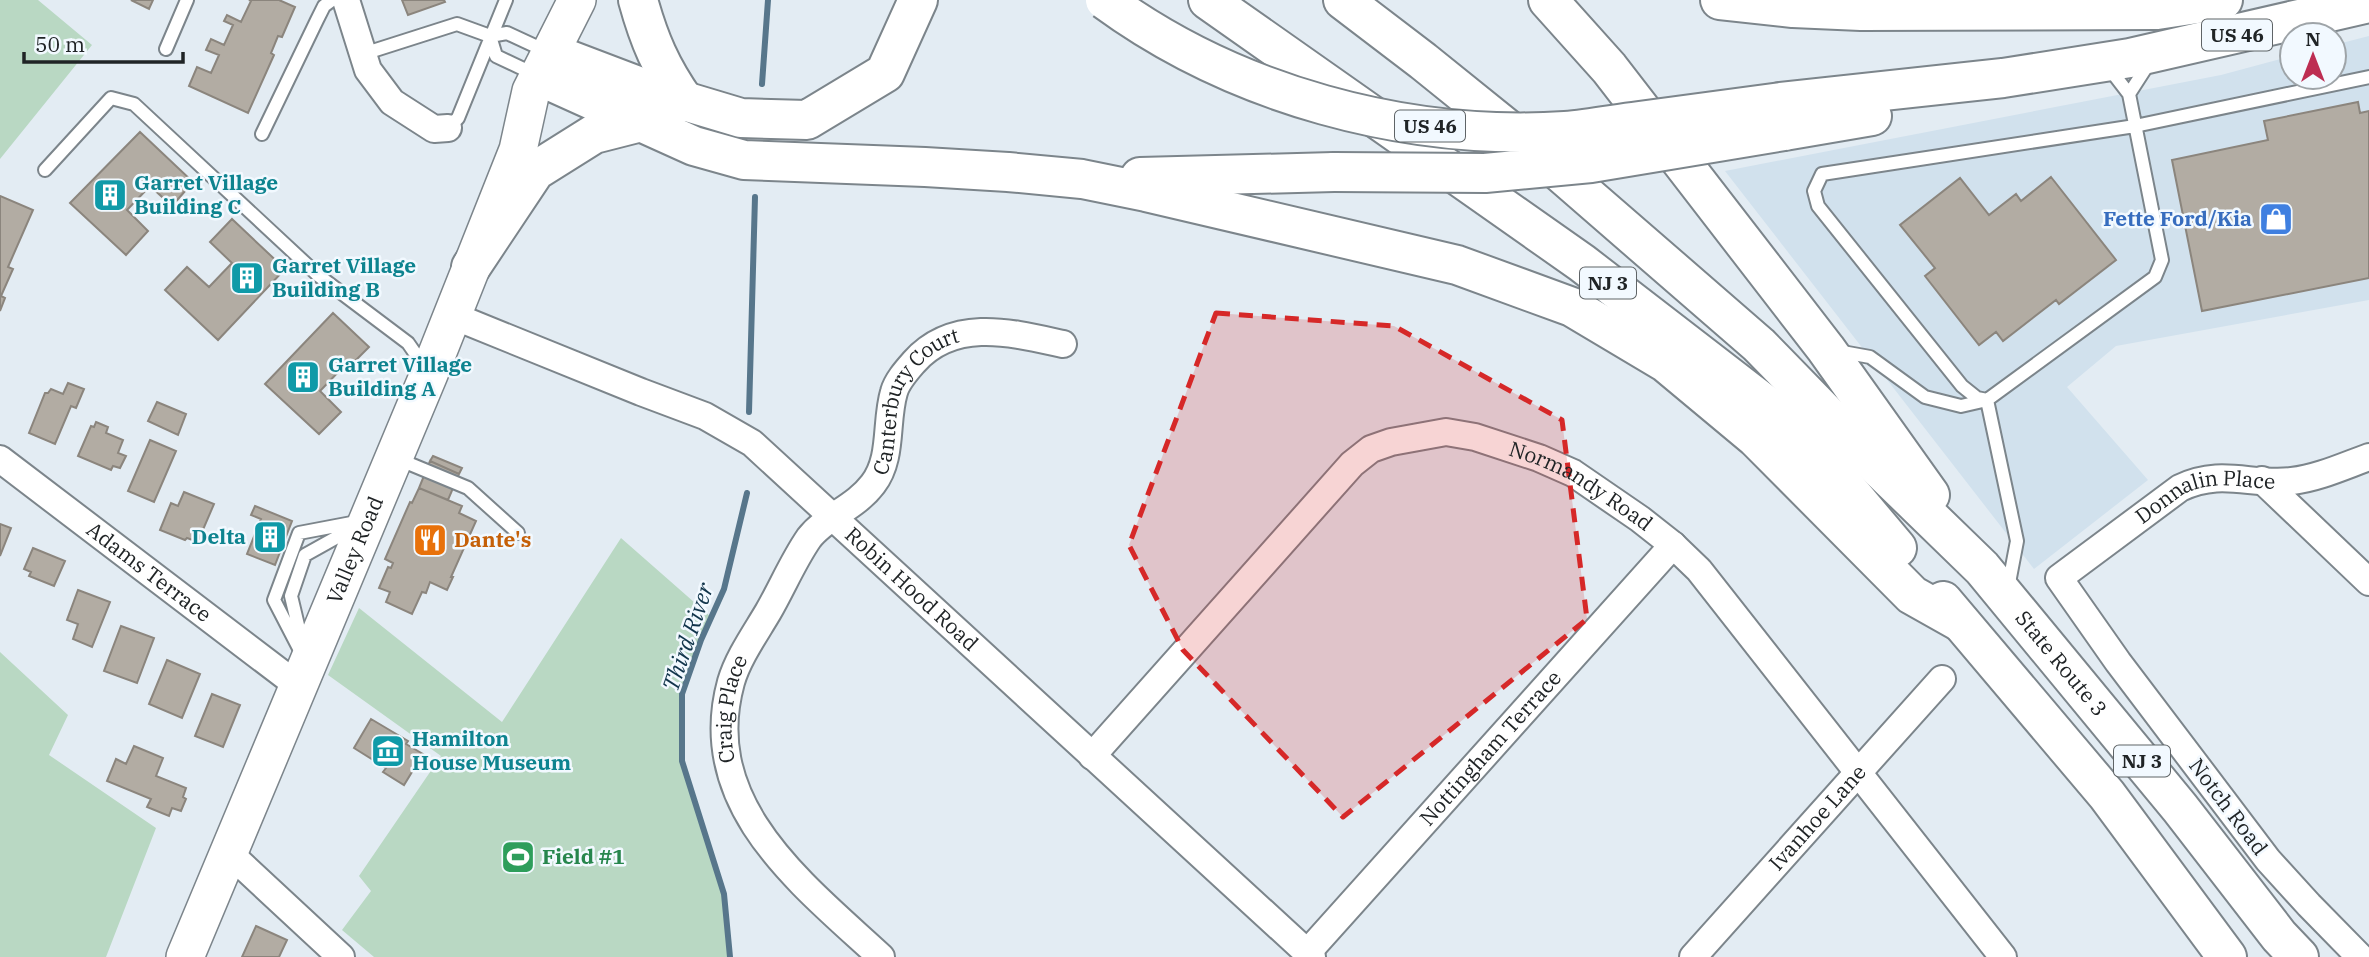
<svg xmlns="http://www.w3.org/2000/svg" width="2369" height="957" font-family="'IBM Plex Serif',serif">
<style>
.built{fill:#d1e1ed}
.green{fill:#b9d8c3}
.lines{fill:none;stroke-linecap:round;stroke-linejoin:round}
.stream{stroke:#57768b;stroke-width:6}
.building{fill:#b2aca3;stroke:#8b857d;stroke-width:2}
.service-casing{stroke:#7c858b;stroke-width:16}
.minor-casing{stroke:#7c858b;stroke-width:30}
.secondary-casing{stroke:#7c858b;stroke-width:40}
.trunk-casing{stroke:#7c858b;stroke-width:42}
.service{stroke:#fff;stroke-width:12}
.minor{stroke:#fff;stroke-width:26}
.secondary{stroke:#fff;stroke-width:37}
.trunk{stroke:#fff;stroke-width:38}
.trunk-bridge-casing{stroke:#7c858b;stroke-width:42;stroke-linecap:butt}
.trunk-bridge{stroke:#fff;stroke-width:38}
.marked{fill:#d62828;fill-opacity:0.2;stroke:#d62828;stroke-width:5;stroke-dasharray:14 9;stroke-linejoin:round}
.labels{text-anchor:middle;stroke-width:5;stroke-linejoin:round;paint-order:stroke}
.shield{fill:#f2f9ff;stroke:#5f6467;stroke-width:2}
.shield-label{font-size:19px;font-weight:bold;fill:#202426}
.culture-label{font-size:21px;font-weight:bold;fill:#0d838f;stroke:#f2f9ff;text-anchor:start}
.shop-label{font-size:21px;font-weight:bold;fill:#366cbe;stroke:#f2f9ff;text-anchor:end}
.street-label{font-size:21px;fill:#202426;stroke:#f2f9ff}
.food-label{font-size:21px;font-weight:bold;fill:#c56008;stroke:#f2f9ff;text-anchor:start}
.leisure-label{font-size:21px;font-weight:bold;fill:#27864d;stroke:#f2f9ff;text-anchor:start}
.water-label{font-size:23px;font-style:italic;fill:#11354b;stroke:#f2f9ff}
</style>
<rect width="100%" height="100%" fill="#e3ecf3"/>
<path class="built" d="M2369,36V300L2116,346L2067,387L2148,480L2034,569L1725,171L2221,75L2292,56V77H2334V45Z"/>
<path class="green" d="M0,0H38L92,45L0,159Z
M621,538L711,617L682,694V761L724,894L730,957H374L342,930L371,891L359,876L441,756L328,675L359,608L502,722Z
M0,652L68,715L49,755L156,828L106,957H0Z"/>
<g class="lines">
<path class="stream" d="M762,84L768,0
M749,412L755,197
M730,957L724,894L682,761V694L701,640L724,589L747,493"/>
</g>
<path class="building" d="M131,0H153L149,9Z
M249,0H279L295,7L282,37L278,36L271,53L274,55L248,113L189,86L197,67L211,73L219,55L206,50L211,39L224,45L233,25L224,21L227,15L241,22L251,1Z
M402,0H444L445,2L408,15Z
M2358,102L2360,113L2369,111V278L2202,311L2172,160L2268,140L2264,121Z
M140,132L193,182L172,206L150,186L127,210L148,231L126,255L70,203Z
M2051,177L2116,260L2059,304L2056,300L2003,341L1996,332L1979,345L1925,276L1935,268L1900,225L1960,178L1989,215L2016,194L2021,201Z
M0,196L33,210L8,267L13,269L1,296L5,298L0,311Z
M232,219L285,269L218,340L165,290L187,267L209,287L232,263L210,242Z
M333,313L369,347L347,369L344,366L320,391L341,412L319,434L265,384Z
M68,383L84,389L76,408L71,406L55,444L29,433L45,393H48L51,389L63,394Z
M157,402L186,414L178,435L148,421Z
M96,422L108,427L106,433L123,440L118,453L126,456L120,468L113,466L111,470L78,456L91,426L94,427Z
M150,440L176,451L154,502L128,491Z
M433,456L462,468L459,474L430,461Z
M430,461L459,474L448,500L419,488Z
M419,488L462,506L459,513L476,521L451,577H453L447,590L430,582L426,593L422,592L412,614L386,602L390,592L379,588L388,567L391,568L393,563L385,559L410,502L412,503Z
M184,492L214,504L199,539L196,538L195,541L187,538L185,540L160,530L171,503L178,506Z
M255,506L292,521L275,565L247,554L261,519L251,515Z
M0,524L11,528L0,556Z
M33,548L65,561L54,586L29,576L31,572L24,569Z
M78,590L110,602L92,647L73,639L78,624L67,620Z
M121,626L154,638L137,683L104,671Z
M167,660L200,674L182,718L149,704Z
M212,694L240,705L223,747L195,736Z
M371,719L408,741L406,744L423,754L404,785L383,772L386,768L354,748Z
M134,746L163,758L156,776L186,788L183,797L186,799L181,811L172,808L169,816L147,807L151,799L107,781L116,759L126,764Z
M256,926L287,940L279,957H242Z"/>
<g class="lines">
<g class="service-casing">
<path id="service" d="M490,36L496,56L534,74
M166,49L187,0
M363,54L457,24L490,36L507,33L548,52
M2109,68L2129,94L2149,63
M2129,94L2162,260L2155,277L1987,400L1977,398L1962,386L1818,206L1814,191L1822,174L2135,126L2369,77
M448,128L458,118L506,0
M262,134L317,20L324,6L332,0
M45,170L111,98L134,104L319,276L408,343L426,369
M1837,351L1870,357L1925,397L1961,406L1987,400L2017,541L2008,588
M398,459L468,488L518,533
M302,642L291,596L305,555L357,526
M303,656L274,600L299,533L362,521"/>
</g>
<g class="minor-casing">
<g id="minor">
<path d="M346,0L368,70L392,102L434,129L448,128"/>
<path id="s1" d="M451,315L641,392L705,416L752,443L1312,957"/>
<path id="s2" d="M0,459L297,685"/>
<path d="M2262,480L2369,582"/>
<path id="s3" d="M1092,756L1352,464L1371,449L1391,442L1446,432L1475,437L1539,458L1573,473L1640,519L1673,545L1699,570L2003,957"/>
<path d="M228,852L341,957"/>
<path id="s4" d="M1307,953L1673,545"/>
<path id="s5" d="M881,957C802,884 697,805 731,682C738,658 755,634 768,612C782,588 793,561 809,538C826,516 855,508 873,484C893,458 885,422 894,392C897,381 907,370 914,362C954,317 1013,333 1063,344"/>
<path id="s6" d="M1693,957L1942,679"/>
<path id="s7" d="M2360,957L2309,905L2268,860L2118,662L2059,578L2180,488C2222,468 2251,486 2292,481C2318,478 2344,466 2369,457"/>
</g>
</g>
<g class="secondary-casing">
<g id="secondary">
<path id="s8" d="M185,957L429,374L518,150L531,91L577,0"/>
</g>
</g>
<g class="trunk-casing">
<g id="trunk">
<path d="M638,0C649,40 661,68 685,102"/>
<path d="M1208,0L1582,263L1770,408L1839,479L1897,548"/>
<path id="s9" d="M1343,0L1423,61L1547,161L1759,345L1880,469L1982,568L2180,808L2279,936L2299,957"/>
<path d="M1548,0L1609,68L1826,349L1930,495"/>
<path d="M1720,0L1793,8L1861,11L2157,10L2223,0"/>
<path d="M551,53L651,91L741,118L807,120L885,73L918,0"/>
<path d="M539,76L694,146L744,160L925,167L1008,172L1082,179L1146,192L1457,265L1572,307L1666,363L1756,438L1912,595L1960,622"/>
<path d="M1781,102L2003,78L2130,58L2369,3"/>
<path d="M1784,131L1872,116"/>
<path d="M1140,177L1334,172"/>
<path d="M471,267L535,171L594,134L641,122"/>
<path d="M1943,601L2107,795L2227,957"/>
</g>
</g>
<use href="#service" class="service"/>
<use href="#minor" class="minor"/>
<use href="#secondary" class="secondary"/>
<use href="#trunk" class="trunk"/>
<g class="trunk-bridge-casing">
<path id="trunk-bridge" d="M1105,0C1235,95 1405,141 1565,131C1590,129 1615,124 1639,121C1686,115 1734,108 1781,102
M1334,172L1485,173L1591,163L1784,131"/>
</g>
<use href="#trunk-bridge" class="trunk-bridge"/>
</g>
<path class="marked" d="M1216,313L1394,326L1562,420L1587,619L1343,817L1183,650L1129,545Z"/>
<defs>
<g id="building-square" transform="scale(1.75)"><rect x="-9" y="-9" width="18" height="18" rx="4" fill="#0f9aa8" stroke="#f2f9ff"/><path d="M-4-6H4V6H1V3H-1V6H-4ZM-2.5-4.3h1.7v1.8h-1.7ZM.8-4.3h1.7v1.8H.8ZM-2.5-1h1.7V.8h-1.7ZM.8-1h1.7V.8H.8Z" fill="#fff"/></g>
<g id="shop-square" transform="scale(1.75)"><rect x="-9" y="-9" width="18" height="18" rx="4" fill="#3f7fe0" stroke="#f2f9ff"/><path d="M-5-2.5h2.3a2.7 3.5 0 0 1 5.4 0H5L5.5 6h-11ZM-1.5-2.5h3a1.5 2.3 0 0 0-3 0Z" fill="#fff"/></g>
<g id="restaurant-square" transform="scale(1.75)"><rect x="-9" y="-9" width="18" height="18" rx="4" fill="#e8710a" stroke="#f2f9ff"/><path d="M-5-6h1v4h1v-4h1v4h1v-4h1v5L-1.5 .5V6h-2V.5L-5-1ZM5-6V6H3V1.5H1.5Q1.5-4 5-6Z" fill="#fff"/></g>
<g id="museum-square" transform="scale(1.75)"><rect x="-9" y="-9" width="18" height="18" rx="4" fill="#0f9aa8" stroke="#f2f9ff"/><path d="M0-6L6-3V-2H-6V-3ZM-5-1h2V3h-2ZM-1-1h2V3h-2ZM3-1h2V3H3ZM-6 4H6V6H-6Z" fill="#fff"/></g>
<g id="stadium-square" transform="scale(1.75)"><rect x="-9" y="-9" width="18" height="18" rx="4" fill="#2e9e5b" stroke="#f2f9ff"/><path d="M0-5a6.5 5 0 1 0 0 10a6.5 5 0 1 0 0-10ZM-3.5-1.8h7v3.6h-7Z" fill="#fff"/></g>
</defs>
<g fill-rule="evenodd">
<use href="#building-square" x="110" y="195"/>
<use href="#shop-square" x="2276" y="219"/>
<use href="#building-square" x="247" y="278"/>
<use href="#building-square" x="303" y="377"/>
<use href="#building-square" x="270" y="537"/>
<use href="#restaurant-square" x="430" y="540"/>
<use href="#museum-square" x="388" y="751"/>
<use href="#stadium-square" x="518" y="857"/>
</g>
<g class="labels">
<g class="shield">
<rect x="2202" y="19.5" width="70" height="31" rx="5"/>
<rect x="1395" y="110.5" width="70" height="31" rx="5"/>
<rect x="1580" y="267.5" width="56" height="31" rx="5"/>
<rect x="2114" y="745.5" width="56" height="31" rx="5"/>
</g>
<g class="shield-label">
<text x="2237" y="42">US 46</text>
<text x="1430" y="133">US 46</text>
<text x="1608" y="290">NJ 3</text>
<text x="2142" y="768">NJ 3</text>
</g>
<g class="culture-label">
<text x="134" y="190">Garret Village<tspan x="134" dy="24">Building C</tspan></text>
<text x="272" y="273">Garret Village<tspan x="272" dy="24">Building B</tspan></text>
<text x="328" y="372">Garret Village<tspan x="328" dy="24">Building A</tspan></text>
<text x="246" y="544" text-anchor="end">Delta</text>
<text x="412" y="746">Hamilton<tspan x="412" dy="24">House Museum</tspan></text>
</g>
<g class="shop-label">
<text x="2252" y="226">Fette Ford/Kia</text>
</g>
<g class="street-label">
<text dy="7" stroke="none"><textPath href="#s5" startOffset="679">Canterbury Court</textPath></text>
<text dy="7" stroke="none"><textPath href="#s3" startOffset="639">Normandy Road</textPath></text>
<text dy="7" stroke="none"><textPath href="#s7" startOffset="658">Donnalin Place</textPath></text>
<text dy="7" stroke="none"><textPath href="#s8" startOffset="441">Valley Road</textPath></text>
<text dy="7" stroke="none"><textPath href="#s2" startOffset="187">Adams Terrace</textPath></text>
<text dy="7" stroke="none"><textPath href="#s1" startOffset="544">Robin Hood Road</textPath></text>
<text dy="7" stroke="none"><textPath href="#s9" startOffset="980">State Route 3</textPath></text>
<text dy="7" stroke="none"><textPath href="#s5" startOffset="306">Craig Place</textPath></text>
<text dy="7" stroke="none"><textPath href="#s4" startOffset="275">Nottingham Terrace</textPath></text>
<text transform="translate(2228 807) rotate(53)" y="7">Notch Road</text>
<text dy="7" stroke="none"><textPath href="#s6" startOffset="187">Ivanhoe Lane</textPath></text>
</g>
<g class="food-label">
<text x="454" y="547">Dante's</text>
</g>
<g class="leisure-label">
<text x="542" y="864">Field #1</text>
</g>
<g class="water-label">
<text transform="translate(688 637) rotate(-71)" y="8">Third River</text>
</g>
</g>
<g transform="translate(2313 56)"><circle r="33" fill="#f2f9ff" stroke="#9ea4a8" stroke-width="2"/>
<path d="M0-5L12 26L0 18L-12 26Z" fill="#bd2d52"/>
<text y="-10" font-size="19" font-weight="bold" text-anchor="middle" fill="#202426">N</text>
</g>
<path d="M24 52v10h159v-10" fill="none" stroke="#202426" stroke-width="3.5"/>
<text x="35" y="52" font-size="21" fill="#202426" stroke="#f2f9ff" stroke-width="5" paint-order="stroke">50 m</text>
</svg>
